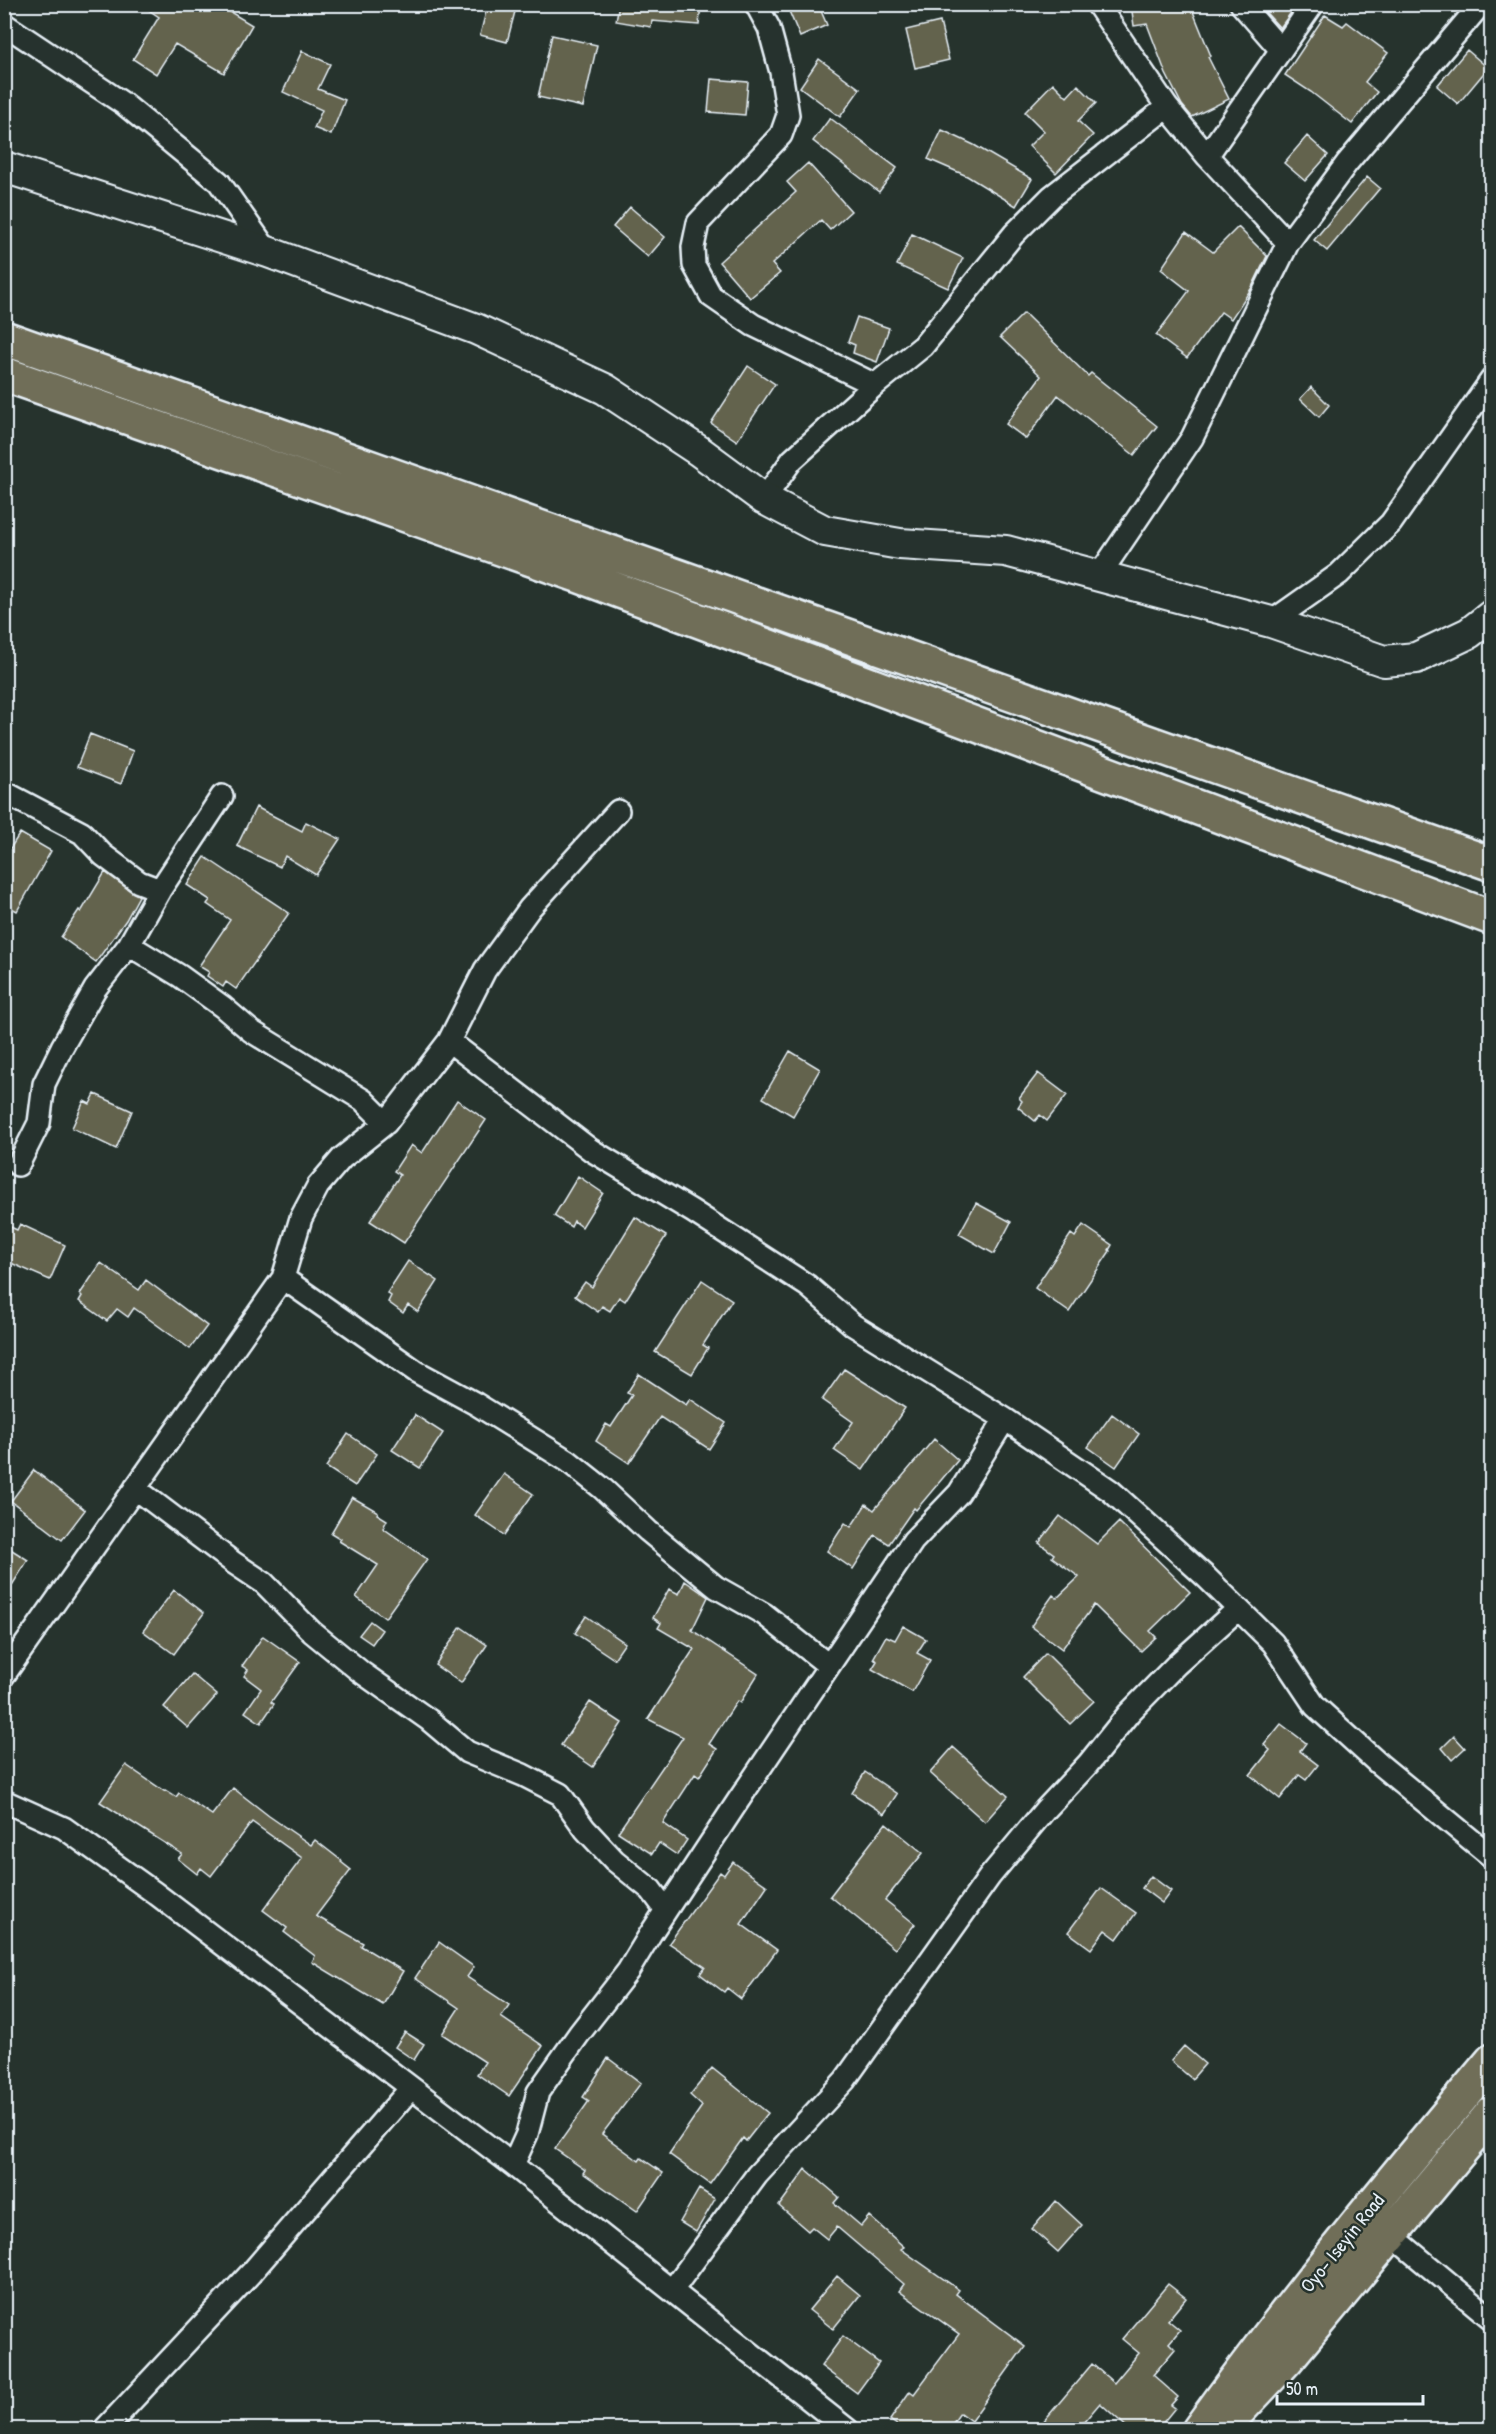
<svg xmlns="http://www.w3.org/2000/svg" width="1496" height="2434" font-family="'Patrick Hand',sans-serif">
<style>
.building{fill:#64634e;stroke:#e8f1f8;stroke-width:1.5}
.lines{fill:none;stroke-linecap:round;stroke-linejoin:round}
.street-casing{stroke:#e8f1f8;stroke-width:26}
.secondary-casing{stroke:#e8f1f8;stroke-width:34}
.primary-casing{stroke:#e8f1f8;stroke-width:38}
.highway-casing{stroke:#e8f1f8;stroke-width:38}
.street{stroke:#26332d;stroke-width:21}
.secondary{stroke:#26332d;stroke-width:30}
.primary{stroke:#706e59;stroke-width:33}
.highway{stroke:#706e59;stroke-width:33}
.labels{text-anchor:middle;stroke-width:5;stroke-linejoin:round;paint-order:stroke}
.street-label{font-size:20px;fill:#e8f1f8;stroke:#26332d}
</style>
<rect width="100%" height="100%" fill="#26332d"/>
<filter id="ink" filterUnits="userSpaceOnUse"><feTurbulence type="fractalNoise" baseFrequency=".0167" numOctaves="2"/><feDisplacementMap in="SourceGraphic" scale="12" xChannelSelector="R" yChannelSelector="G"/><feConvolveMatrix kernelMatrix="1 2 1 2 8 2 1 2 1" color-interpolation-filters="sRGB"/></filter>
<g filter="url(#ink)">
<path class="building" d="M140,4H217L252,25L224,73L175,44L156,74L133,59L159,17Z
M488,4H517L507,42L480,35Z
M619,4H701L699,25L652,21L651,27L616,21Z
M786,4H818L827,25L800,37Z
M1131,4H1190L1211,56L1208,57L1229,99L1192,117L1182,105L1166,74L1147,24L1134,26Z
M1258,4H1297L1280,28Z
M1325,15L1343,26L1347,22L1388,53L1365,82L1377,92L1352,124L1311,92L1285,75Z
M940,22L949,60L915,68L906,30Z
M552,35L597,45L583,107L538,97Z
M1467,50L1488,68L1458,104L1437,86Z
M302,51L330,64L318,89L345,100L331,135L314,128L322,110L283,92Z
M819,59L860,89L840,117L800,87Z
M711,79L748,82L745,115L708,112Z
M1053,83L1067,97L1078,85L1096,103L1078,121L1093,135L1056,173L1029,146L1044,131L1025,112Z
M830,118L897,168L879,192L813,141Z
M942,130L974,145L1032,179L1016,206L967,176L928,159Z
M1307,136L1328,155L1305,181L1284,163Z
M808,163L851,211L830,230L821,220L772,264L780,273L750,298L719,262L796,192L787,182Z
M1367,177L1380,188L1327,251L1314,240Z
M630,207L665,237L648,257L613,227Z
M1238,227L1267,256L1251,289L1231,319L1221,312L1187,358L1156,335L1189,291L1161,269L1186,232L1213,252Z
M912,234L963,258L948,288L897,265Z
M1024,313L1088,376L1091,373L1157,426L1134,455L1058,395L1026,439L1006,424L1041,376L1000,337Z
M857,317L889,328L877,362L853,353L855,345L848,342Z
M748,366L775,384L737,441L711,423Z
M1311,387L1329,405L1319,417L1300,399Z
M90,734L133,751L121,784L77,767Z
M256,807L302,831L306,822L340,839L316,875L285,856L280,867L237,846Z
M20,833L51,851L17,911L4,904V858Z
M205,857L289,913L236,989L226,982L223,987L207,976L209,972L199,966L230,920L207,904L210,900L187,885Z
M105,872L139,896L126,920L96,962L61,937L79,910L81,912Z
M790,1051L820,1069L793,1116L763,1098Z
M1038,1073L1067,1095L1047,1121L1040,1115L1035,1121L1018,1107L1022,1101L1019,1098Z
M95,1094L132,1111L116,1149L72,1128L84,1101L90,1104Z
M457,1100L486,1120L404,1243L370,1221L400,1175L394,1171L411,1145L422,1153Z
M578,1176L603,1193L582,1227L574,1221L571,1227L554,1216Z
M976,1203L1011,1222L994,1254L959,1234Z
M635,1217L666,1236L625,1301L619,1297L610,1311L602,1306L598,1312L575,1296L585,1282L592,1287Z
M4,1224L17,1230L20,1224L65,1245L50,1280L4,1260Z
M1083,1225L1112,1245L1109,1250L1110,1251L1069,1312L1035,1288L1071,1234L1075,1237Z
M408,1261L438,1281L418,1312L408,1305L403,1313L388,1302L391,1296L387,1293Z
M101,1263L139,1290L146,1280L207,1326L190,1349L134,1308L128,1317L117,1309L107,1321L79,1301L82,1296L80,1294Z
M702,1280L732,1300L703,1345L708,1348L692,1374L655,1352Z
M844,1369L905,1408L863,1470L834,1450L853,1422L822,1400Z
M639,1374L686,1405L690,1399L726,1423L709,1449L660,1417L629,1463L596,1441L606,1424L611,1427L632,1395L627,1393Z
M1112,1414L1139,1434L1116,1467L1088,1447Z
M415,1415L443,1433L420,1468L392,1450Z
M348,1434L377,1454L355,1486L326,1467Z
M934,1439L958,1460L916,1510L914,1508L889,1544L875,1535L853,1569L827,1551L845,1523L851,1527L866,1504L874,1510Z
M34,1470L85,1510L62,1540L11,1501Z
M504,1474L533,1494L504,1535L475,1515Z
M352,1497L378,1512L377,1514L387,1520L383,1528L427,1559L385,1618L356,1597L378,1565L339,1541L341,1539L331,1533Z
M1060,1516L1097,1544L1119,1522L1190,1592L1150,1631L1156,1637L1141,1651L1094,1605L1062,1649L1031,1626L1053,1595L1057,1598L1079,1577L1052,1557L1054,1554L1039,1543Z
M4,1545L28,1560L4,1598Z
M685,1581L708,1597L692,1630L758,1674L740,1703L737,1701L709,1744L717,1749L699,1777L695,1774L663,1823L687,1840L677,1855L659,1843L652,1854L618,1832L683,1737L648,1719L694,1649L658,1628L661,1623L653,1618L669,1589L679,1594Z
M174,1590L204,1613L174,1654L143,1631Z
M586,1616L625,1643L614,1659L575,1633Z
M370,1621L382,1630L372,1644L359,1635Z
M903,1626L926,1639L917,1653L930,1660L912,1692L872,1669L877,1661L873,1659L886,1636L895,1640Z
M461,1627L487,1645L461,1683L435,1665Z
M263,1636L300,1662L271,1702L274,1704L261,1723L245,1712L261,1689L244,1676L248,1670L242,1666Z
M1046,1653L1094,1701L1070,1724L1023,1677Z
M192,1674L217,1695L188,1728L164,1707Z
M590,1702L622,1723L593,1767L561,1745Z
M1281,1724L1306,1743L1300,1751L1318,1765L1306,1780L1299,1775L1280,1799L1250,1775L1270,1750L1264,1745Z
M1454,1736L1465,1748L1452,1760L1442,1748Z
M953,1747L1008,1796L985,1822L930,1773Z
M126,1765L164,1791L165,1790L176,1797L179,1793L212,1815L233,1788L269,1816L311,1845L315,1840L342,1861L341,1862L351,1870L316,1916L363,1943L361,1946L403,1971L383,2005L312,1962L315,1956L284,1932L287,1928L263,1910L302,1858L252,1822L211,1876L201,1868L197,1874L178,1859L182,1854L100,1802Z
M865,1772L897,1794L884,1814L852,1793Z
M886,1823L923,1853L885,1900L915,1924L895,1949L830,1896Z
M733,1862L767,1886L741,1924L777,1950L741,1999L727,1988L724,1992L700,1974L705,1967L669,1943L720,1872L724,1875Z
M1151,1876L1171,1891L1162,1903L1142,1888Z
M1101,1888L1136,1913L1117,1939L1105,1930L1091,1949L1068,1932Z
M439,1942L474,1967L467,1977L509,2005L501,2017L543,2046L509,2096L477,2074L485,2062L442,2034L459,2008L415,1978Z
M405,2032L424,2044L414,2060L395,2047Z
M1184,2046L1205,2064L1192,2079L1171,2061Z
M608,2058L641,2083L602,2134L639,2161L641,2158L663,2173L637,2211L583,2173L585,2170L555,2149L589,2101L583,2097Z
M712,2068L768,2113L746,2141L743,2138L710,2184L669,2154L702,2106L690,2095Z
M806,2169L839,2197L834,2203L861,2226L869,2216L904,2247L901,2249L959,2290L956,2294L1025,2346L971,2421L960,2413L948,2430H904L890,2420L910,2391L914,2394L959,2334L899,2291L904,2284L837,2227L827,2239L812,2227L808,2231L779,2206Z
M699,2189L715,2199L696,2232L680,2222Z
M1056,2201L1082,2225L1058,2252L1032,2229Z
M837,2276L860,2295L833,2329L809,2310Z
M1168,2284L1186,2298L1168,2320L1180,2330L1169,2343L1175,2349L1153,2375L1178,2397L1171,2405L1175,2408L1157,2430H1130L1100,2403L1077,2430H1051L1043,2422L1092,2364L1114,2383L1139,2353L1122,2339Z
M843,2336L879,2363L857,2393L821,2366Z"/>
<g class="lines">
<g class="street-casing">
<path id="street" d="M756,4L769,28L781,72L788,115L781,135L698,223L693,247L694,265L711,296L753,325L875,385
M1097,4L1167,107L1207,156L1288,243
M1241,4L1281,50
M4,24L124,104L219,182L268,252
M1207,156L1313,4
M764,499L792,460L875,385L923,346L1014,234L1052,196L1167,107
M1098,577L1192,438L1288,243L1347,163L1481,4
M1271,622L1339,574L1391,523L1492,379
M4,792L82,833L103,855L139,882L160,890
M129,945L180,976L223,1007L251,1031L363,1100L386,1123
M449,1041L591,1150L692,1211L808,1286L853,1325L1005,1419L1111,1491L1207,1578L1273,1643L1315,1706L1379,1764L1492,1857
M18,1165L39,1123L44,1084L62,1047L95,989L129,945L160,890L222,796
M283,1278L417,1372L476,1404L568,1461L602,1488L648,1531L716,1587L764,1614L828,1665
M135,1488L234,1563L264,1583L312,1632L361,1672L429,1720L467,1752L523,1775L560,1794L585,1829L614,1860L651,1890L666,1910
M4,1675L283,1278L301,1218L318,1186L342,1158L386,1123L449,1041L485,970L530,908L618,811
M4,1801L64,1828L155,1893L513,2165L848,2430
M513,2165L527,2134L538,2092L579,2034L628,1971L651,1933L738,1801L913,1541L959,1493L1005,1419
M1390,2234L1492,2319
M673,2289L757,2175L845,2080L990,1876L1045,1810L1088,1764L1129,1713L1177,1664L1238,1609
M104,2430L251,2273L411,2088"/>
</g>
<g class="secondary-casing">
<path id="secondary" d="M4,167L268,252L476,329L605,389L699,451L764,499L825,531L900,544L1006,551L1271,622L1384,661L1416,658L1469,633L1492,615"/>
</g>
<g class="primary-casing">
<path id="primary" d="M1199,2430C1291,2302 1391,2181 1492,2061
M1220,2430L1286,2360L1492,2113"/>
</g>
<g class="highway-casing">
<path id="highway" d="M4,338L1492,864
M4,374L580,576L1492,918"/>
</g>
<use href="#street" class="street"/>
<use href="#secondary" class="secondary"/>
<use href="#primary" class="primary"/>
<use href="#highway" class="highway"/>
</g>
</g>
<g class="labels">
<g class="street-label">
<text transform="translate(1342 2243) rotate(-51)" y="7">Oyo- Iseyin Road</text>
</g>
</g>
<rect width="1496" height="2434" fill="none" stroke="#26332d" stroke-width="24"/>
<rect x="12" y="12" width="1472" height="2410" fill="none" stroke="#e8f1f8" stroke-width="2" filter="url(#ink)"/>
<path d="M1277 2395v9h146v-9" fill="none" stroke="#e8f1f8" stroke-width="3"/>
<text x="1286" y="2395" font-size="18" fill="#e8f1f8" stroke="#26332d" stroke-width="4.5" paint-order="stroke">50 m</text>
</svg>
